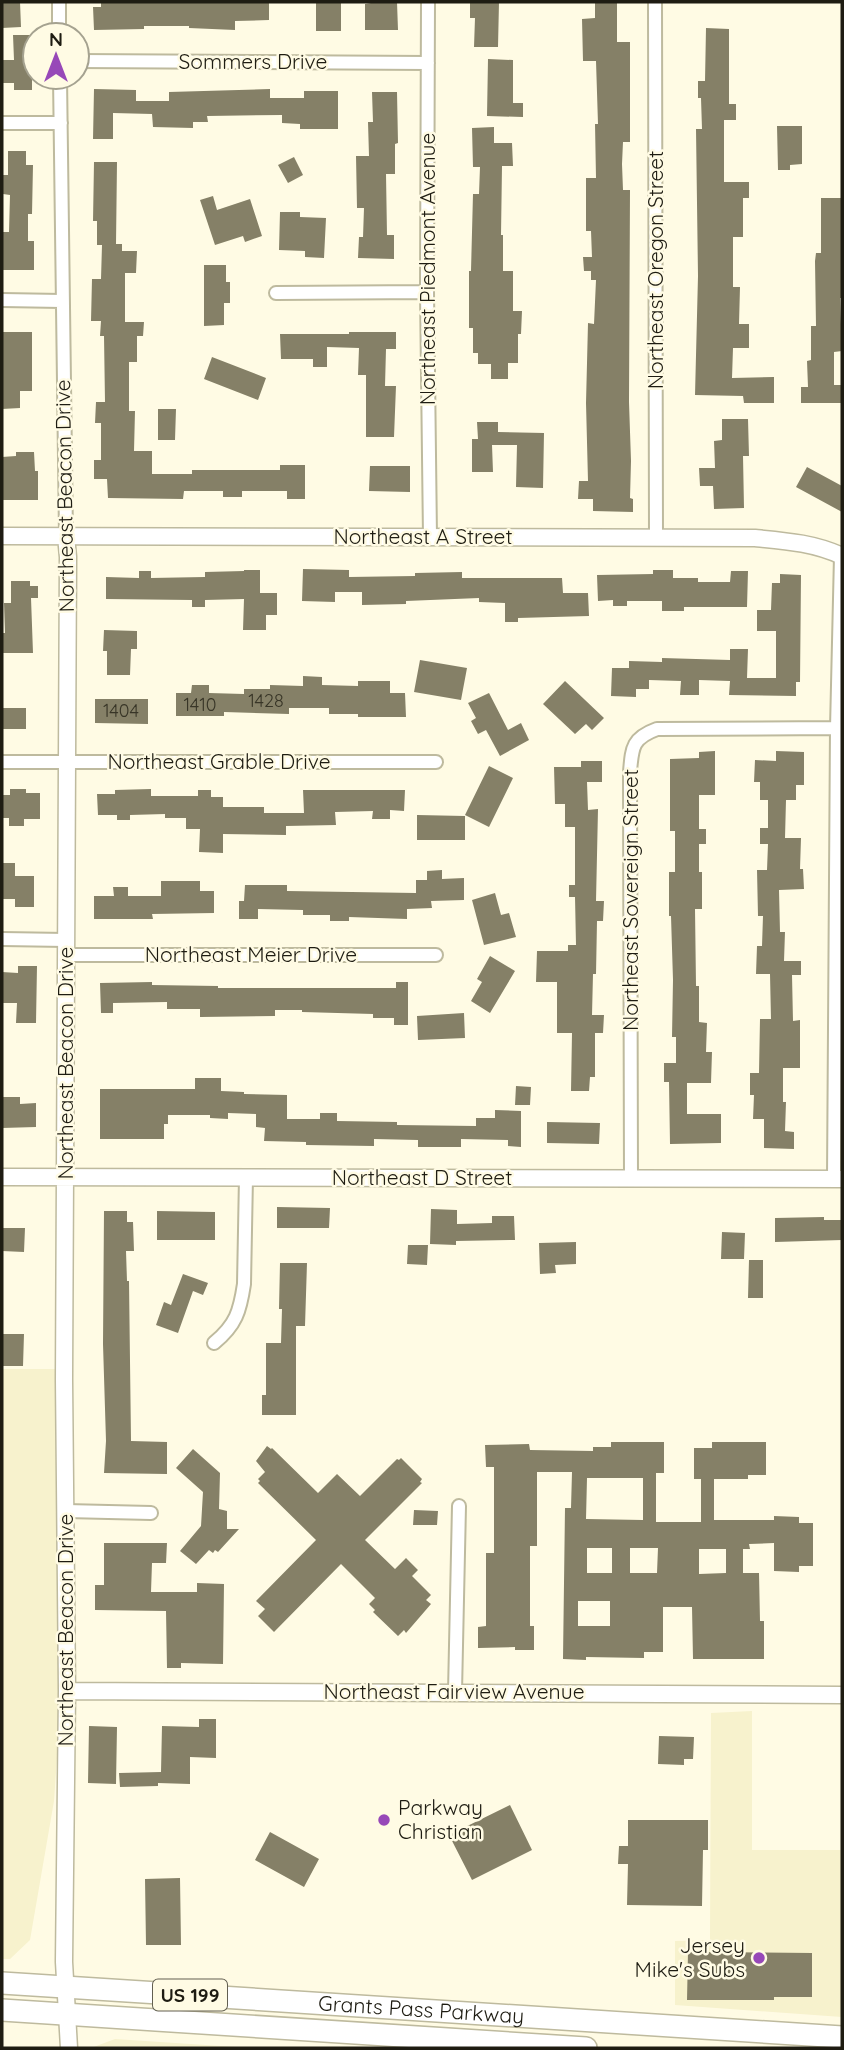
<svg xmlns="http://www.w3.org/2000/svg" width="844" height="2050" font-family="Quicksand,sans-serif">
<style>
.built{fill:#f7f2cd}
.building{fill:#858067;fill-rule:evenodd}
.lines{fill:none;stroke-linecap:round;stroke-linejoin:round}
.minor-casing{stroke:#beba9e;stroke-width:16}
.tertiary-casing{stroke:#beba9e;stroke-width:19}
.trunk-casing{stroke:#beba9e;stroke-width:24}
.minor{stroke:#fff;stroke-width:12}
.tertiary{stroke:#fff;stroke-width:16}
.trunk{stroke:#fff;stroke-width:21}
.poi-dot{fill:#9748b8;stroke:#fffbe4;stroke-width:2.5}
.labels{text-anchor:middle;stroke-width:5;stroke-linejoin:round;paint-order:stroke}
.number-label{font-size:18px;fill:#383527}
.shield{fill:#fffbe4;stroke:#625f51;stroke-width:2}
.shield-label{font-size:19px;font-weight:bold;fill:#1e1c12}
.street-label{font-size:21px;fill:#1e1c12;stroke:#fffbe4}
.poi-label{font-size:21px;fill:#1e1c12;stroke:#fffbe4;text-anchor:start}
</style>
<rect width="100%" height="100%" fill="#fffbe4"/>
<path class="built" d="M2,1369H60L61,1573L58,1743L54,1801L30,1940L10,1959H2Z
M752,1711V1850H842V2017L675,2005V1941L710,1940L711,1713Z
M115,2039L251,2048H91Z"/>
<path class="building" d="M2,2H20L21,27L2,28Z
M101,2H269V20L235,21V30L189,28V26H144V29L94,30L93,7H101Z
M316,2H341V31H316Z
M371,2H397L398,30H365V4L371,3Z
M470,2H499L498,47H474L475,18H470Z
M595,2H617V42H630V142H623L622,164L623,190H630L629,402L631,461L630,498L633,499V512L593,511V499H578L579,481H588L586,403L588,323L594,324L596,280H591V271H584L583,257H592L591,231H586V178H596L595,124H598L596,61H583L582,19L595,18Z
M706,28L729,29V104H736V120H724V182H749V198H743V237H733V287H740L739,324H749V348H733L732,378L774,377V403H744L743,396L695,395L698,276L696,129H702L701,98H698V81H705Z
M13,35H32V90H14V83H2V60H14Z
M488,59L513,60V103H523V117L487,116Z
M94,89L136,90V101H169V92L270,89V98H304V91H338V129H300V124L282,123V115L207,116L208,122H193V128L153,127L152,114L113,113V139H93Z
M372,92H397L398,143L395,144V174H386L387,235H394V259L358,258L359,237H363L364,208H357L356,156H369L368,122H373Z
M777,126H802V164L790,165V170H778Z
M494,127V143H512L513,166H502L501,235H503V271H513V311H522L521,334H518V363H508V379H491V364H478V353H473V328H469V271H471L473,194H479L480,167H473L472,128Z
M8,151H26V165H33L32,214H28V241H34V270H2V232H9L10,195L3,194V175H8Z
M294,157L303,175L288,183L278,165Z
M94,162H117L116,244H122V251H137L136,273H125V322H144L143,336H137V362H129V411H135L134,451H152V474H192V470H280V465H305V499H287V491H242V497H223V491H184L183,499L108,498L107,479H94V460H101V423H95L96,402H105L104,336H100L101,321H91L92,279H101L102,245H97V221H93Z
M213,196L217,210L250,199L262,236L245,242L243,236L215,245L200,200Z
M821,198H842V298H840L842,351L834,352V385H842V403H801V387H808L807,361L811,360V326H816L815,261L816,253H821Z
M280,212H300V217L326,218L324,258L305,257V251L279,250Z
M204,265H226V282H230V303H224V325L204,326Z
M2,332H32V391H20V408L2,409Z
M349,332H396V349H386L385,386H396L394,437H366V375H358L359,348L327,347V367H313V359H281L280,334H349Z
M212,357L266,378L258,400L204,379Z
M158,409H176L175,440H158Z
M722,419H748L749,456H743L744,508L714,509L713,486H700L699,468H715L714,441L722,440Z
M477,422H498V432L544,433L543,488L516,487L517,445H492L493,472H472V439H478Z
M16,452H34L35,471H38V500H2V457L16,456Z
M370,466H410V492L369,491Z
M807,467L842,486V512L796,487Z
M303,569L349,570V577L415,576V573L462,572V578H562L563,593H588L589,616L518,618V622H505V603L479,602V598L406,601V604L362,605V592H335V602L302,601Z
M244,570H260V593H277V615H266V630H243L244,599L205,600V607H192V600L106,599V577L139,578V571H151V578L205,577V572L244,571Z
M653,570H673V578H698V582H730L731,571H748L747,607H684V611H662V601H627V606H613V600L598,601L597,575L653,574Z
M780,574L801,575L800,682H796V696L729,695L730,681L699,680V695H680L681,681L649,680V689H636V697L611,696L612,668H629V661L662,662V658L730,660V649H748L747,678H776V631H757V610H771L772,583H780Z
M11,581H30V586H38V598H31L33,653H2V633H5L4,603H11Z
M104,630L137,631V649H131L130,675H107V651H103Z
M420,660L467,668L461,700L414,692Z
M303,676L322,677V685L358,686V681H390V693H405L406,717H358V714H329V708H289V714L224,712V716H176V693H191L192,685H209V693L244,694V689H270V685L303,686Z
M565,681L604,718L592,730L586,724L575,734L543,704Z
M489,693L508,730L521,723L529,740L500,756L486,730L478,734L471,721L476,718L468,703Z
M95,699H148V724L95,723Z
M2,708H26V729H2Z
M715,751V795H699V829H706V844H699V872H702V909H695L696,986H699V1022L707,1023L706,1052H712L711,1083H687V1114H721V1143L670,1144L669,1082H664V1063H676V1037H672L673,980L671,916H669V872H675V831H670V759L699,758V752Z
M776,751L804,752V785H796V800H786L785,838H801L800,869H803L804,889L779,890L780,932H785L784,961H801V975H792L793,1021L800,1020V1068H783V1102H786L785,1131L794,1132V1149L764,1148V1119H753L754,1095H750V1073H759L760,1019H771L770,974H756L757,946H762L763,916H758L757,870H767L768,844H760V828H768V800H760V782H754L755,760L776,761Z
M581,761H602V782H587L588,810L598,809L596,901H604L603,921H597L596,974H593L592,1015H604L603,1033H595V1077H590L589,1091H571L572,1033H557V982H536L537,951H568V945H576L575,897H569V885H575V827H565V804H555L554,767H581Z
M489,766L513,778L489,827L465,815Z
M10,789H26V793H40V819H24V826H9V818H2V795H10Z
M151,789V796H198V790H211V797H223V807H264V813H304L303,790H405L404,811L390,810V819H372L373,811L335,812L336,825L286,826V835L223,834V853L199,852L200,829H186V818H165V814L130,815V820H117V815H98L97,794H115V790Z
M417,815L465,816V840H417Z
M2,863H15V876H34V907H15V899H2Z
M442,870V879L464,878V900L431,901L432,908L407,909V919L349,917V921H330V915H303V910L258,909V919H239V901H244L245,885H287V891L416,893V880H427V871Z
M161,881H200V891H214V913L152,914L153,919H94V896H114L113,887H128V896H161Z
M495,893L501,915L509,913L516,937L484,945L472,900Z
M490,956L515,971L490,1013L471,1001L482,982L477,979Z
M18,966H37L36,1023H16L17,1003H2V972L18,973Z
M152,982V985L218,986V988H396V982H408V1025H394V1018H373V1014L302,1012V1010H275V1016L200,1017V1009H167V1002L113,1003V1013H101L100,983Z
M464,1013L465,1038L418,1040L417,1016Z
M195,1078H221V1091L244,1092V1094L287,1095V1119H320V1113H337V1121L397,1122V1125L476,1126V1118H495V1110L521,1111V1147L508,1146V1140L461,1139V1147H418V1140L374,1139V1146L306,1145V1142L264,1141L265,1128L256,1127V1114L228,1113V1119L210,1118V1115H168V1124H164V1139H100V1089H195Z
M516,1086L531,1087L530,1105H515Z
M2,1097H20V1104L36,1103V1127L2,1128Z
M547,1122L600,1123L599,1144L547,1143Z
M277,1207L330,1208L329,1228H277Z
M431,1209L457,1210V1224L492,1223V1216H514L515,1240L456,1241V1245L430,1244Z
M104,1211H127V1222H133L134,1251H126L127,1281H129L131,1441L167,1442V1474L104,1473L106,1441L103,1344Z
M157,1211L215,1212V1240H157Z
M824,1217V1220H842V1240L775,1242V1218Z
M2,1228H25L24,1252L2,1251Z
M722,1232L745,1233L744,1259H721Z
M576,1242V1264L555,1265L556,1273L540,1274L539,1243Z
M408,1245H428L427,1265L407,1264Z
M749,1260H763V1298H748Z
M280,1263H307L305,1326H296V1415H262V1395H266V1343H281L282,1309H279Z
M183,1274L208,1283L203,1295L193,1291L178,1333L156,1325L164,1302L171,1305Z
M2,1334H24L23,1366H2Z
M611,1442H664V1473H656V1522H701V1479H694V1448H712V1442H766V1475H748V1479H714V1520H774V1516L799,1517V1523H813V1566H799V1572L774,1571V1543L749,1544L750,1549H743V1573H759L760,1621H764V1659H693L692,1607H663V1652H644V1658L586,1657V1660L563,1659L565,1508H571L572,1472H537V1546H530V1626H534V1650H515V1647L478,1648V1627L486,1626V1553H494V1467H486L485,1445L529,1444L530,1450L593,1451V1447H611ZM587,1478H643V1520L586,1519ZM587,1548H612V1573H587ZM630,1548H658L657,1573H630ZM699,1549H726V1573L699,1574ZM578,1601H610V1626H578Z
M267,1446L271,1449L272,1448L318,1493L337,1474L360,1496L397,1459L399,1460L401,1458L422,1479L420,1482L422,1483L365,1540L395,1569L406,1558L418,1570L412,1576L431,1595L426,1600L431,1604L406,1633L404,1630L398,1636L373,1612L375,1610L369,1604L375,1598L341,1564L274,1632L258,1616L265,1609L256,1601L316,1540L258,1483L260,1481L258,1479L265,1472L256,1461Z
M193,1449L220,1473L219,1509L227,1511V1529H239L218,1552L215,1550L213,1553L209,1550L196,1564L180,1551L201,1526L203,1492L176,1468Z
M414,1510L438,1511L437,1525H413Z
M104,1543H167L166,1563H152L151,1592H197V1583L224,1584L223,1664L181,1663V1668H167L166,1611L95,1610V1585H104Z
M199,1719H216V1758L190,1757V1784L158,1783V1786L120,1787L119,1773L161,1772L162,1726L199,1727Z
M89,1726L117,1727L116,1784L88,1783Z
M659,1736L694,1737L693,1759H684V1765L658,1764Z
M510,1805L532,1850L472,1880L449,1835Z
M628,1820H708V1850H703L702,1906L627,1905L628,1864H618L619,1846H628Z
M270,1832L319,1859L304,1887L255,1860Z
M180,1878L181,1945H146L145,1879Z
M688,1952L812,1953V1997H774V2000H687Z"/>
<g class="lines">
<g class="minor-casing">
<path id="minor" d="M59,2V35
M428,2L427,292L430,537
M655,2L656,538
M77,61L428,63
M60,77L66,536
M2,123H61
M276,293L427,292
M2,300L62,301
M2,762H436
M2,939L66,940
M66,955H436
M631,1179L630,772C632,748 632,738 657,729L837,728
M834,1179L837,728L841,556
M214,1343C236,1325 240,1311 244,1284L246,1177
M66,1511L151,1513
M455,1692L459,1506"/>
</g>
<g class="tertiary-casing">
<path id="tertiary" d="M2,536L755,538C786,541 814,543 842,556
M66,536L68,557L64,1380L67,1691L64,1962L69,2048
M2,1177L842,1179
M67,1691L842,1695"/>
</g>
<g class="trunk-casing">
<g id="trunk">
<path id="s1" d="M2,1983L842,2037"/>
<path d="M2,2010L586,2048"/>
</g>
</g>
<use href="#minor" class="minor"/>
<use href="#tertiary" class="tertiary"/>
<use href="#trunk" class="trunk"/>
</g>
<g class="poi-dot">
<circle cx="384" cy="1820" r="7"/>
<circle cx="759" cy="1958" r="7"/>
</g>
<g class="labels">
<g class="number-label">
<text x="266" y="707">1428</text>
<text x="200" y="711">1410</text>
<text x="121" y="717">1404</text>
</g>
<rect class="shield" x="153" y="1979.5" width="74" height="31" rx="5"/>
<g class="shield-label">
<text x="190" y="2002">US 199</text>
</g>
<g class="street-label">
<text x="253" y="69">Sommers Drive</text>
<text transform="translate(428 269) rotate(-90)" y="7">Northeast Piedmont Avenue</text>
<text transform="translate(656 270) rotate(-90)" y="7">Northeast Oregon Street</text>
<text transform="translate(65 496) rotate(-91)" y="7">Northeast Beacon Drive</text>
<text x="423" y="544">Northeast A Street</text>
<text x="219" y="769">Northeast Grable Drive</text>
<text transform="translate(631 900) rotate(-90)" y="7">Northeast Sovereign Street</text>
<text x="251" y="962">Northeast Meier Drive</text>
<text transform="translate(66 1063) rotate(-90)" y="7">Northeast Beacon Drive</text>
<text x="422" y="1185">Northeast D Street</text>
<text transform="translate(66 1630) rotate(-90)" y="7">Northeast Beacon Drive</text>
<text x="454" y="1699">Northeast Fairview Avenue</text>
<text dy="7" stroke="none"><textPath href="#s1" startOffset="420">Grants Pass Parkway</textPath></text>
</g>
<g class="poi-label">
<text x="398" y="1815">Parkway<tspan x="398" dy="24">Christian</tspan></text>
<text x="745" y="1953" text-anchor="end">Jersey<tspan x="745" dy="24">Mike's Subs</tspan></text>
</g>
</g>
<rect width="844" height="2050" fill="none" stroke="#1e1c12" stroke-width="7"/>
<g transform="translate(56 56)"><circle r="33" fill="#fffbe4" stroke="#a5a290" stroke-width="2"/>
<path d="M0-5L12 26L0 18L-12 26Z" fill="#9748b8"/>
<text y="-10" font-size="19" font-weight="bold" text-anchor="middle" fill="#1e1c12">N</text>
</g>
</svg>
